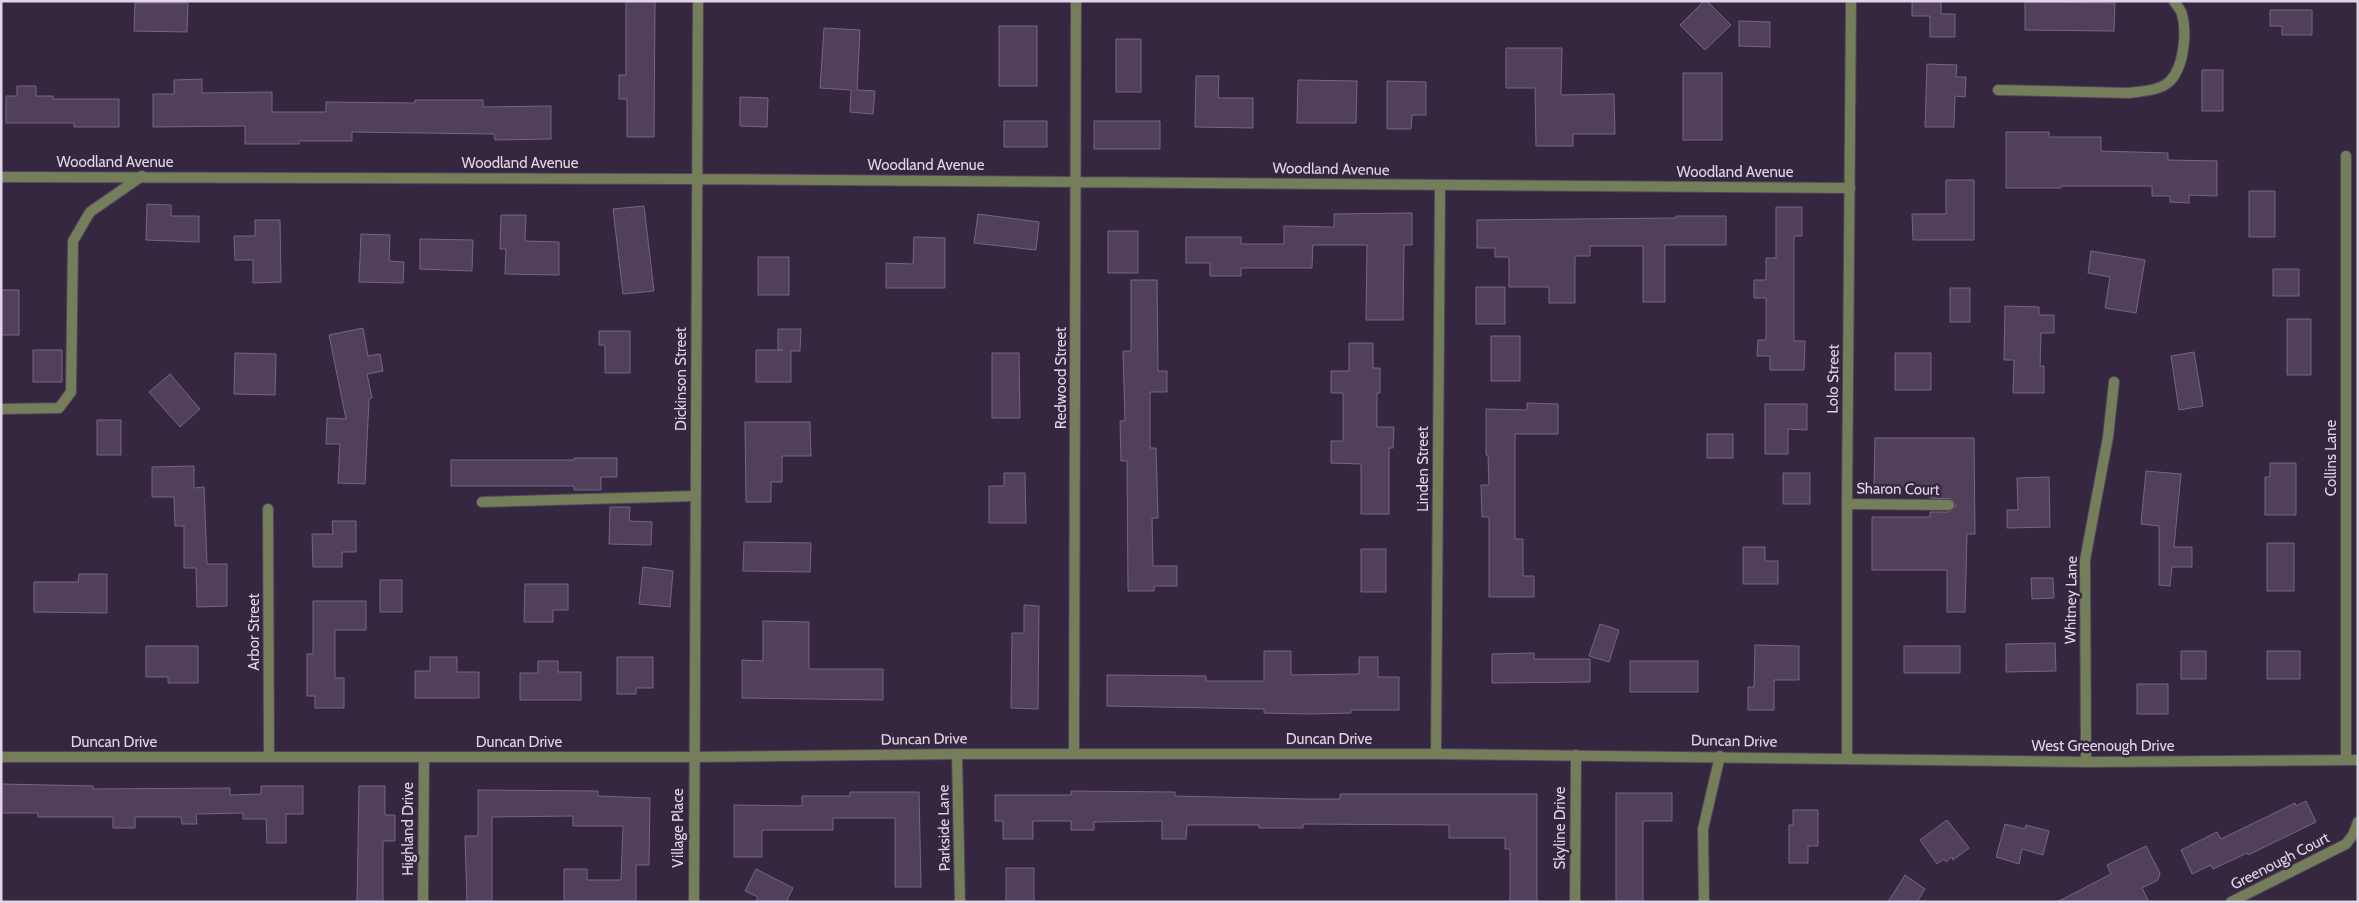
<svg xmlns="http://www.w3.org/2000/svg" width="2359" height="903" font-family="Cabin,sans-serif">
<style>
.building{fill:#50405c;stroke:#766583}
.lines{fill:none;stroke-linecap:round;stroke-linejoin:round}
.service-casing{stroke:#51435c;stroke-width:12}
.minor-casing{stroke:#51435c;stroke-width:12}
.tertiary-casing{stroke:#51435c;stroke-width:12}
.service{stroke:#747e5a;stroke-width:10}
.minor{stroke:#747e5a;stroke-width:10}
.tertiary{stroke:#747e5a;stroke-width:10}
.labels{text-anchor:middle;stroke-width:5;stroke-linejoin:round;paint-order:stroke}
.street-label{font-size:15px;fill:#e0d6e7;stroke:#362741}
</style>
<rect width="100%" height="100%" fill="#362741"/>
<path class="building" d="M626,1H655L654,137H627V99H619V75H626Z
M1704,1H1707L1731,25L1705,50L1680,25Z
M1912,1H1941V14H1955V37H1930V16H1912Z
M2025,2L2115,3L2114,31L2025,30Z
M135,3H188L187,32L134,31Z
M2270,10H2312V35H2282V26H2270Z
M1739,21L1770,22V47L1739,46Z
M999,26H1037V86H999Z
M824,28L860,30L857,90L875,91L873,114L850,112L851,90L820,88Z
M1116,39H1141V92H1116Z
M1506,48H1562L1561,95L1614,94L1615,134H1573V146H1536L1535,88H1506Z
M1927,64L1957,65L1956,77H1966L1965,97L1955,96L1954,127H1925Z
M2202,70H2223V111H2202Z
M1683,73H1722V140H1683Z
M1196,76H1219L1218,98H1253V128L1195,127Z
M202,79V93L272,92V112H326V102L415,103V100H483V107L551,106V139L495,140L494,134L352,132V141H299V144H245V126L153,127V94H174V80Z
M1298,80L1357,81L1356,123H1297Z
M1387,81L1426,82V115H1412L1411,129H1387Z
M17,86H36V96H53V99H119V127H74V123H6V96H17Z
M740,97L768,98L767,127L740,126Z
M1004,121H1047V147H1004Z
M1094,121H1160V149H1094Z
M2006,132H2049V137H2101V151L2168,153V160L2217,161V196L2189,195V203L2170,202V196H2152V186H2061V188H2006Z
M1946,180H1974V240H1913L1912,214H1946Z
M2249,191H2275V237H2249Z
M147,204L171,205V216H199V242L146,240Z
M644,206L654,291L623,294L613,209Z
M1776,207H1802V236H1794V341H1805L1804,370H1770V356H1757L1758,340H1766V298H1754V280H1766V258H1776Z
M1412,213V245H1404L1403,320H1366L1367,245H1313L1312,268H1241V276H1210V263H1186V237H1241V244H1284V226L1334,227V214Z
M978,214L1039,222L1036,250L974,243Z
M501,215H526L525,241L559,242V275L505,274L506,249H500Z
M1676,216H1726V245H1665V302H1643V246H1590V256H1575V303H1549V287H1509V257H1495V248H1477V220L1676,218Z
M255,220H280L281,282L253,283V260H235L234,236H255Z
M1108,231H1138V273H1108Z
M361,234L390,235L389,261L404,262L403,283L359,282Z
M914,237L945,238V288H886V263L913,264Z
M420,239L473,240L472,271L420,269Z
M2091,251L2145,260L2136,313L2105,308L2110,277L2088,273Z
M758,257H789V295H758Z
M2273,269H2299V296H2273Z
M1131,280H1157L1158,371H1167V392H1150V448H1156L1158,518H1152L1153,566H1177V586H1154V591H1128L1127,461H1121L1120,421H1125L1123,351H1131Z
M1476,287H1505V324H1476Z
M1950,288H1970V322H1950Z
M1,290H19V335H1Z
M2005,306L2039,307V315H2054V333H2041L2040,366H2044V393H2013L2014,360H2004Z
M2287,319H2311V375H2287Z
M363,328L368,356L380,354L383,371L367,374L372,398L369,399L365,484L338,483L340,444H326L327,418L346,419L329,335Z
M778,329H801L800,351H791V382H756V350H783H778Z
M599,331H630V373H605V345H599Z
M1491,336H1520V381H1491Z
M1349,343H1373V368H1380V393H1377V427H1394L1393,448H1389V514H1361V464L1331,463V441H1343V393H1331V371H1349Z
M33,350H62V382H33Z
M2194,352L2203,406L2179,410L2171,356Z
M235,353L276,354L275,395L234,394Z
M992,353H1019L1020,418H992Z
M1895,353H1931V390H1895Z
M170,374L200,409L180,427L149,392Z
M1527,403L1558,404V434H1515V539H1523V576H1534V597H1489V517H1482L1481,485H1489L1488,455H1486V409L1527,410Z
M1765,404H1807V430L1788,429V454H1765Z
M97,420H121V455H97Z
M745,422H810L811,456H782V482H771V502H746Z
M1707,434H1733V458H1707Z
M1875,438H1974L1975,534H1967L1965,612H1947V570H1872V517H1930V512H1949L1956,506L1952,499L1930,498V487H1874Z
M574,458H617V477H601V490H574V486H451V460H574Z
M2270,463H2296V515H2265V477H2270Z
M194,466V488L204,487L207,564H227V606L197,607L196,568H184V526H175L174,497H152V467Z
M2146,471L2181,474L2174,547H2192V567H2172L2170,586L2159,585V526L2141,524Z
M1004,473H1025L1026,523H989V486H1004Z
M1783,473H1810V504H1783Z
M2049,477L2050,527L2007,528V510H2018L2017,478Z
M610,507H630L629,521L652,522L651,545L609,544Z
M332,521H356V552H342V567H313L312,534H333Z
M744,542L811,543L810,572L743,571Z
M2267,543H2294V591H2267Z
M1743,547H1765V561H1778V584H1743Z
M1361,549H1386V592H1361Z
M643,567L673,571L670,607L639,604Z
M79,574H107V613L34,612V582H78Z
M2031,578H2053L2054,598L2032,599Z
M380,580H402V612H380Z
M525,584H568V610H553V622H524Z
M313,601H366V630H335V678H344V708H315V696H307V654H313Z
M1024,605L1039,606L1038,709L1011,708L1012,633H1024Z
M763,621L809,622V669H883V700L742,698V660L763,661Z
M1600,624L1619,630L1609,662L1589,656Z
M2055,643L2056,671L2006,672V644Z
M1755,645L1799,646V680H1774V710H1748V687H1754Z
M146,646H198V683H168V677H146Z
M1904,646H1960V673H1904Z
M1264,651H1291V675L1359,674V657H1378V677H1399V710H1351V713L1310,714L1264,713V709L1107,706V675L1206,676V681H1264Z
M2181,651H2206V679H2181Z
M2267,651H2300V679H2267Z
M1534,653V659H1590V682L1492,683V654Z
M430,657H457V672H479V698H415V671H430Z
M617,657H653V688H636V694H617Z
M538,661H558V672H581V700H520V673H538Z
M1630,661H1698V692H1630Z
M2137,684H2168V714H2137Z
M1,784L93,786V789L230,788V795L261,794V786H303V814H286V843H267L266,819H243V813L196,814L197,824H182L181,817H135V828H113V817H38V813H1Z
M359,786H385V815H395V841H383V902H357Z
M478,790L598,791V796L650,798L649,865H636V902H564V869H587V880H621L623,826H573V816L492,817V902H467L465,836H478Z
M1071,791L1175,792V796L1303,799H1340V794H1537V902H1510V849H1505V838H1449V825L1303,824V828H1259V825H1187L1186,839H1162V821L1094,822V830H1071V821H1033V839H1003V821H995V795H1071Z
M850,792H919L921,887H895V818H833V830H762V857H734V805L802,806V796H850Z
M1616,793H1672V821H1643V902H1616Z
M2306,801L2316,822L2248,855L2247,853L2213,869L2211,865L2192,874L2181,850L2217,832L2221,839L2295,803L2296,806Z
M1793,810H1818V846H1808V863H1789V825H1793Z
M1947,820L1969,848L1953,860L1952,857L1946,862L1944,859L1937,864L1920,840Z
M2005,824L2025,829L2026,825L2049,831L2043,855L2022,849L2019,864L1996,857Z
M2146,846L2160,873L2158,880L2142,888L2149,902H2057L2111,874L2107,865Z
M1006,868H1034V902H1006Z
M756,869L793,888L786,902H756L758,897L745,891Z
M1905,875L1925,889L1917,902H1888Z"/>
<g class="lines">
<g class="service-casing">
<path id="service" d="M1998,90L2129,93C2142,91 2160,91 2170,81C2184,67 2187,32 2182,14C2181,10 2176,5 2174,1
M1,409L59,408L71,392L73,241L90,212L142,176
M482,502L695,496
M1704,902L1703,829L1720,756"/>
</g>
<g class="minor-casing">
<path id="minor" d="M2346,156V760
M1,177L696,179L1850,188
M1847,504L1949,505
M268,509L269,756
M957,754L960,902
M1074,754L1076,1
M1436,754L1440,185
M2086,762L2085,560L2108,437L2114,382
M694,899L698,1
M423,902L424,757
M1575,902L1576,755
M2231,902L2346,844L2353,835L2358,822"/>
</g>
<g class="tertiary-casing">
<path id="tertiary" d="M1,757H693L957,754H1436L2086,762L2358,760
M1847,758V504L1851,1"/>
</g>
<use href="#service" class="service"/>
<use href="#minor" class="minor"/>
<use href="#tertiary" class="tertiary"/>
</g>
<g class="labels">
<g class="street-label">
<text x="115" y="167">Woodland Avenue</text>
<text x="520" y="168">Woodland Avenue</text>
<text x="926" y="170">Woodland Avenue</text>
<text transform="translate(1331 169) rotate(1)" y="5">Woodland Avenue</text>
<text x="1735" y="177">Woodland Avenue</text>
<text transform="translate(1061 378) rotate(-90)" y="5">Redwood Street</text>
<text transform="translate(681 379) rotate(-90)" y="5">Dickinson Street</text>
<text transform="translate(1833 379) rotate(-89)" y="5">Lolo Street</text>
<text transform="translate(2331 458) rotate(-90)" y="5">Collins Lane</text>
<text transform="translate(1423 469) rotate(-90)" y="5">Linden Street</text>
<text transform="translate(1898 489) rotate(1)" y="5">Sharon Court</text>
<text transform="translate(2071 600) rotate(-89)" y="5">Whitney Lane</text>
<text transform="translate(254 632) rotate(-90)" y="5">Arbor Street</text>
<text transform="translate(924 739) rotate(-1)" y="5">Duncan Drive</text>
<text x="1329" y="744">Duncan Drive</text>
<text transform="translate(1734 741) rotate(1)" y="5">Duncan Drive</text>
<text x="114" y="747">Duncan Drive</text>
<text x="519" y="747">Duncan Drive</text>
<text x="2103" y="751">West Greenough Drive</text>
<text transform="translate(678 828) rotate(-90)" y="5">Village Place</text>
<text transform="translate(944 828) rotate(-91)" y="5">Parkside Lane</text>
<text transform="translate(1560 828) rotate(-90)" y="5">Skyline Drive</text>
<text transform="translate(408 829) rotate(-90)" y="5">Highland Drive</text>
<text transform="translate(2280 861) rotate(-27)" y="5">Greenough Court</text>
</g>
</g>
<rect width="2359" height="903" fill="none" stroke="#e0d6e7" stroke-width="5"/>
</svg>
